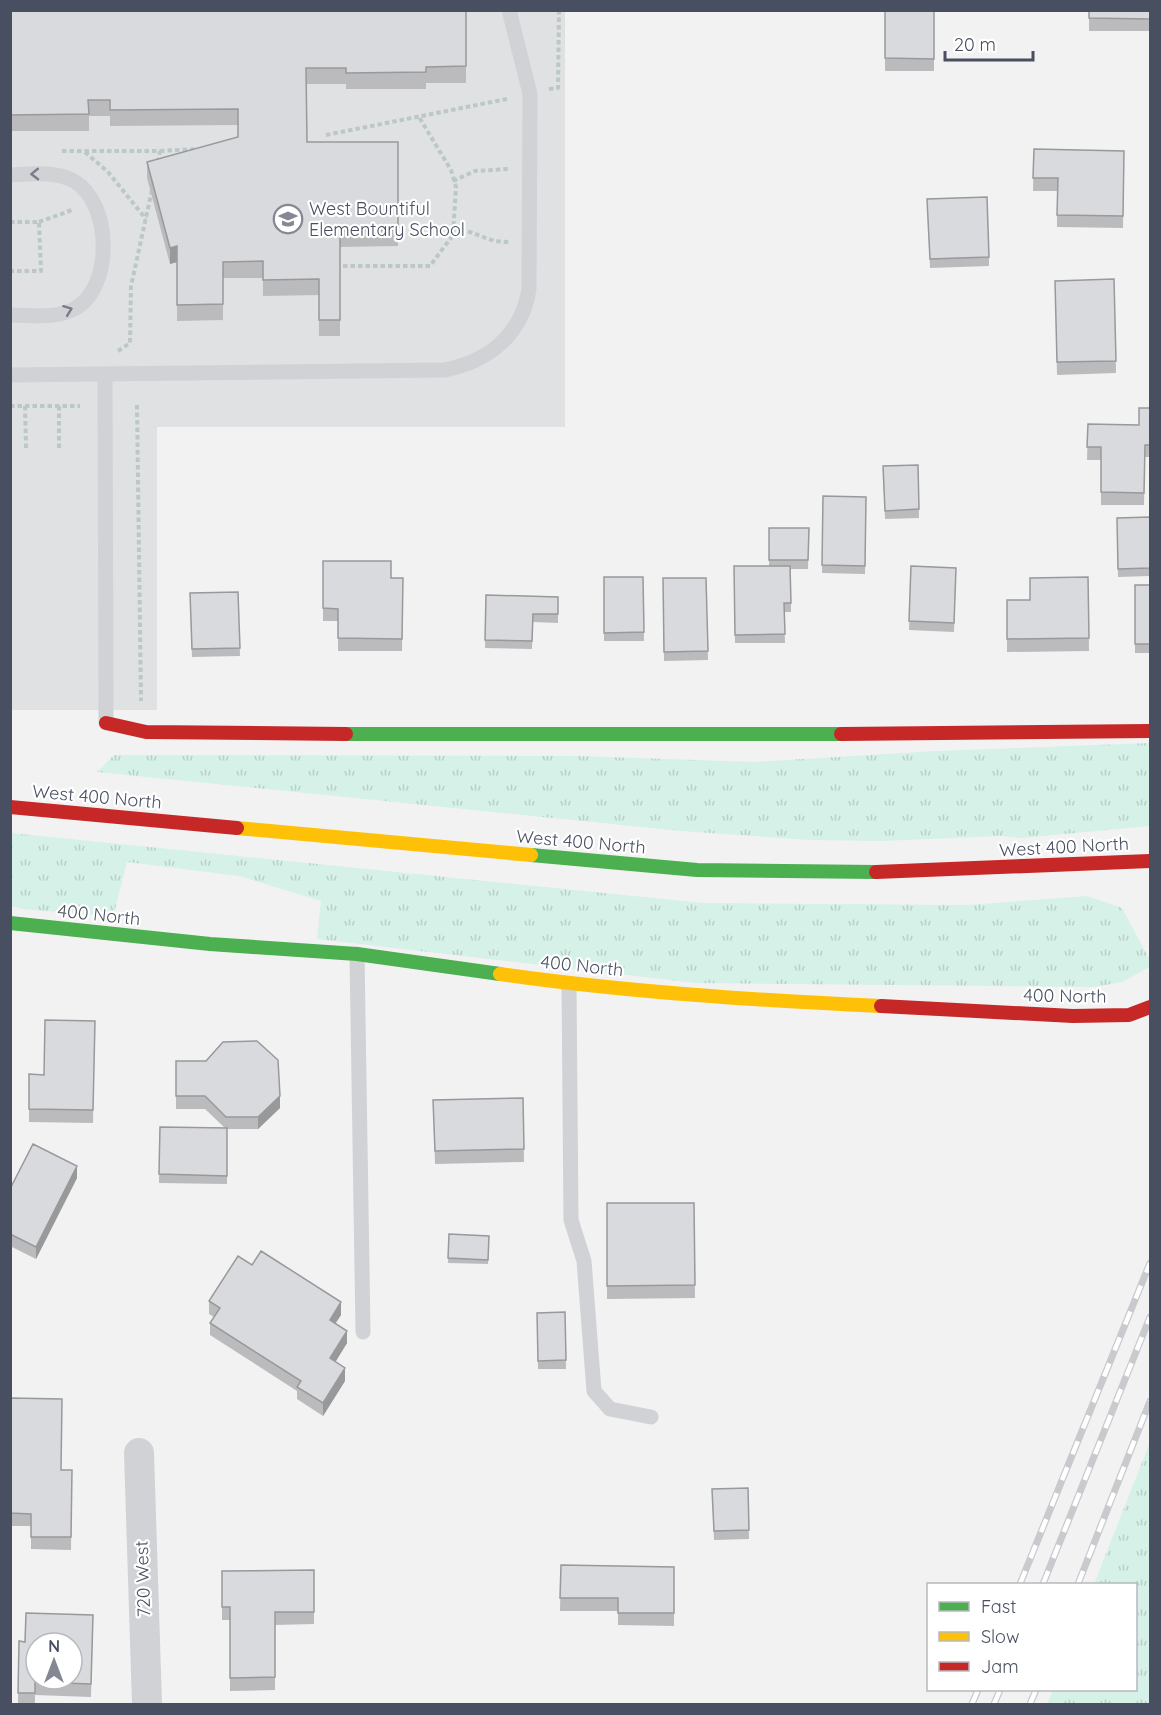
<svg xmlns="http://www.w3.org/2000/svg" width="1161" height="1715" font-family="Quicksand,sans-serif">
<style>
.education{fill:#e0e1e2}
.grass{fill:url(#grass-tufts)}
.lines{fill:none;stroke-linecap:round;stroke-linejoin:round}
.path{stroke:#bbc8c7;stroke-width:4;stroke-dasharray:4.5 3;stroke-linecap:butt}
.lane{stroke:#d0d2d5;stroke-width:15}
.street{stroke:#d0d2d5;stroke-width:30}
.fast{stroke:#4caf50;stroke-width:14}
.slow{stroke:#ffc107;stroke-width:14}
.jam{stroke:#c62828;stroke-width:14}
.rail-casing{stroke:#c9cacd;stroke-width:7}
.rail{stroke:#fff;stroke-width:4.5;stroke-dasharray:14;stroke-linecap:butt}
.wall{fill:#bbbbbe}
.shaded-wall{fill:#98999b}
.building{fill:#d9dadd;stroke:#98999b;stroke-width:1.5;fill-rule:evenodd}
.oneway{stroke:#787d89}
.labels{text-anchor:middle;stroke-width:4.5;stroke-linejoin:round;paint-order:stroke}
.poi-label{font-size:18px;fill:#484f60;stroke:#fff;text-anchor:start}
.street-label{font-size:18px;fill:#484f60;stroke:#fff}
</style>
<defs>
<pattern id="grass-tufts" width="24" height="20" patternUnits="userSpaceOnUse" patternTransform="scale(1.5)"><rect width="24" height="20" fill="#d6f1e7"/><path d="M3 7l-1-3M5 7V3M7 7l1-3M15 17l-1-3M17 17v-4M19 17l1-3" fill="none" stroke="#b9d0c9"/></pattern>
</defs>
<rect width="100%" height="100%" fill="#f2f2f2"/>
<path class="education" d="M10,11H565V427H157V710H11Z"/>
<path class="grass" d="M1150,743V826L1021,838L1000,836L882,841L809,840L681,831L97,772L114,755L578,756L754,762L936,751Z
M11,833L703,903L968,905L1087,896L1122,908L1150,960V967L1122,982L1094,987L696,983L317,939L321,901L239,876L127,862L113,917L23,909L11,906Z
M1150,1442V1704H1047L1053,1690H1136V1584H1094Z"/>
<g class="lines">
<path class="path" d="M549,89L558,88L559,10
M326,135L507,99
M62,151H160L158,162
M160,151L198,149
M85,152L108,172L146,219
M453,181L475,171L508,169
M10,222H39L41,271H10
M39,222L72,210
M454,226L494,241L509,242
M343,266H430L453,235L456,187L451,170L419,117
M118,351L130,343L131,286L152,190
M137,405L141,701
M10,406H80
M25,406L26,448
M59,406V448"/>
<path class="lane" d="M10,175C31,174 56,171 74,181C112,203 114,288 74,309C56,319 31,315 10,315
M10,375L444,370C488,362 522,335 529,289L530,94L509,10
M105,375L106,723
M357,954L363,1332
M569,984L571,1220L584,1261L594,1391L610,1409L651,1417"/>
<path class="street" d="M139,1453L147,1704"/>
<path class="fast" d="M346,734H841
M531,855L697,870L876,872
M10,923L210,944L357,954L500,974"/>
<path class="slow" d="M237,828L531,855
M500,974C626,992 753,1000 881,1006"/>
<path class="jam" d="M106,723L146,732L346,734
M841,734L1150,731
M10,807L237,828
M876,872L1150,861
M881,1006L1073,1016L1129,1015L1150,1007"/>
<g class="rail-casing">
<path id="rail" d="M1020,1584L1150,1263
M1043,1584L1150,1317
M1078,1584L1150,1401
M972,1704L978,1690
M994,1704L1000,1690
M1030,1704L1036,1690"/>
</g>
<use href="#rail" class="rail"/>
</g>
<path class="wall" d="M10,10H466V83H426V89H346V84H306L307,142H398V246L340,247V336H319V295L263,296V278H223V320L177,321V262L170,264L147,178V162L238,137V125L110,126V116H89V131H10Z
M885,10H934V71H885Z
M1089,10H1150V31H1089Z
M1034,149L1124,151L1123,228L1057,227V191H1033Z
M927,199L989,257V266L930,268Z
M1114,279L1116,373L1057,375L1055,281Z
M1150,408V457H1145L1144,505H1101V460H1087L1088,424L1139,425Z
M918,465L919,518L885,519L883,466Z
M823,496L866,497L865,574L822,573Z
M1150,517V576L1118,577L1117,518Z
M769,528H809L808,569H791V612H784L785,643H735L734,566H769Z
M323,561L391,578H403L402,651H338V621H323Z
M911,566L956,568L954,632L909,630Z
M604,577H643L644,641H604Z
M1088,577L1089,651L1007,652V600H1030Z
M663,578H706L708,660L664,661Z
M1135,585H1150V653H1135Z
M238,592L240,656L192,657L190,593Z
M486,595L558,597V623L533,622L532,649L485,648Z
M95,1021L93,1123L29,1122V1074L44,1075Z
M176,1061L280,1108L258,1129H227V1184L159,1183L160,1127L225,1128L205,1109H176Z
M523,1098L524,1162L435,1164L433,1100Z
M77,1178L36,1259L10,1246V1189Z
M607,1203H694L695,1298L607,1299Z
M449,1234L489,1236L488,1264L448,1263Z
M252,1265L341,1315L335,1323L347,1343L335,1362L345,1381L323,1416L297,1399V1391L210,1335V1323L214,1317L209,1314V1301Z
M565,1312L566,1369H538L537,1313Z
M10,1398L62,1470H72L71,1550L31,1549V1526H10Z
M748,1488L749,1539L714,1540L712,1489Z
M561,1565L674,1567V1626L618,1625V1611H560Z
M314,1570V1624L275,1625V1690L230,1691V1620H222V1571Z
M93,1615L91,1697L35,1695V1704H18L19,1641L25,1642Z"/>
<path class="shaded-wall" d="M177,246V262L170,264V248Z
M280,1096V1108L258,1129V1117Z
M77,1166V1178L36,1259V1247Z
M341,1302V1315L330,1332V1320Z
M347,1331V1343L330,1371V1358Z
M345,1368V1381L323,1416V1403Z"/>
<path class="building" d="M10,10H466V66L426,67V72L346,73V68H306L307,142H398V230L340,231V320H319V279L263,280V261L223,262V304L177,305V246L170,248L147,162L238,137V109L110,110V100H88L89,114L10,115Z
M885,10H934V59L885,58Z
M1089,10H1150V19L1089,18Z
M1034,149L1124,151L1123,216L1057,215L1058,178H1033Z
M987,197L989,257L930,259L927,199Z
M1114,279L1116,361L1057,362L1055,281Z
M1139,408H1150V445H1145L1144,493L1101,492V447H1087L1088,424L1139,425Z
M918,465L919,509L885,511L883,466Z
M823,496L866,497L865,566L822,565Z
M1150,517V568L1118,569L1117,518Z
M769,528H809L808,560H769Z
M323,561H391V578H403L402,639L338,638V609L323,608Z
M734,566H790L791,603H784L785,634L735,635Z
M911,566L956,568L954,623L909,621Z
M604,577H643L644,632L604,633Z
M1088,577L1089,638L1007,639V600H1030V578Z
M663,578H706L708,651L664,652Z
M1135,585H1150V644H1135Z
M238,592L240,648L192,649L190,593Z
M486,595L558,597V614H533L532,641L485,640Z
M45,1020L95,1021L93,1110L29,1109V1074L44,1075Z
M257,1041L278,1060L280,1096L258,1117H226L205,1096H176V1061H206L223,1042Z
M523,1098L524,1149L435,1151L433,1100Z
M160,1127L227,1128V1176L159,1174Z
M33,1144L77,1166L36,1247L10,1234V1189Z
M607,1203H694L695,1285L607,1286Z
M449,1234L489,1236L488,1260L448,1258Z
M261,1251L341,1302L330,1320L347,1331L330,1358L345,1368L323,1403L297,1387L301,1381L210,1323L220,1308L209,1301L238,1256L252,1265Z
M565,1312L566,1360L538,1361L537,1313Z
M10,1398L62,1399L61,1470H72L71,1537H31V1514L10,1513Z
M748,1488L749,1530L714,1531L712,1489Z
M561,1565L674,1567V1613H618V1598H560Z
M314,1570V1612H275V1677L230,1678V1607H222V1571Z
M26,1613L93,1615L91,1684L35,1682V1693H18L19,1641L25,1642ZM36,1643H72V1679H36Z"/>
<defs><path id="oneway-chevron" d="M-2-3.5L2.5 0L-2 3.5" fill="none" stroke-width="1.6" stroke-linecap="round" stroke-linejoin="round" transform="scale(1.5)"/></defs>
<g class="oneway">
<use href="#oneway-chevron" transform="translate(35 174) rotate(179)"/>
<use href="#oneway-chevron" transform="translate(68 310) rotate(-21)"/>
</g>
<defs>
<g id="school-ring" transform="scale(1.5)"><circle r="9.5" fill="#fff" stroke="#848893" stroke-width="1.5"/><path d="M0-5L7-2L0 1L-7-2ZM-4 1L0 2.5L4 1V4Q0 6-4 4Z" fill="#848893"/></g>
</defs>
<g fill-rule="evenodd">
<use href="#school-ring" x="288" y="219"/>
</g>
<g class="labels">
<g class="poi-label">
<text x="309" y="215">West Bountiful<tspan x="309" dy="21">Elementary School</tspan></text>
</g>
<g class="street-label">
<text transform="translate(97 797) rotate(5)" y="6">West 400 North</text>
<text transform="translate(581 842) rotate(5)" y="6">West 400 North</text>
<text transform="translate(1064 847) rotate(-3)" y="6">West 400 North</text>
<text transform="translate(99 915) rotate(6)" y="6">400 North</text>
<text transform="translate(582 966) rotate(6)" y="6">400 North</text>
<text transform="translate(1065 996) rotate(1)" y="6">400 North</text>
<text transform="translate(143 1579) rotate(-92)" y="6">720 West</text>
</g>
</g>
<rect width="1161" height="1715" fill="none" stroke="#484f60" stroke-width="24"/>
<rect x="927" y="1583" width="210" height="108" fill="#ffffff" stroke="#b6b9bf" stroke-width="1.5"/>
<rect x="939" y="1602" width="30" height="9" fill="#4caf50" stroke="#b6b9bf" stroke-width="1.5"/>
<text x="981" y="1613" font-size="18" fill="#484f60">Fast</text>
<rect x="939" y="1632" width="30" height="9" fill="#ffc107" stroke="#b6b9bf" stroke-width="1.5"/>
<text x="981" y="1643" font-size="18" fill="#484f60">Slow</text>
<rect x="939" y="1662" width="30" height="9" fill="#c62828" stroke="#b6b9bf" stroke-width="1.5"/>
<text x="981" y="1673" font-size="18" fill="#484f60">Jam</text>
<g transform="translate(54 1661)"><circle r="28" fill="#ffffff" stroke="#b6b9bf" stroke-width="1.5"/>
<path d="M0-4.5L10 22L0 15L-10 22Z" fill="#848893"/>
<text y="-9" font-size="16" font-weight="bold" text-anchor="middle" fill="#484f60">N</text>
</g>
<path d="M945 51v9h88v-9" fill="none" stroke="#484f60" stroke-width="3"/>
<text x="954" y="51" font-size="18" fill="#484f60" stroke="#ffffff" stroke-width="4.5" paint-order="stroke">20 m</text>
</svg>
